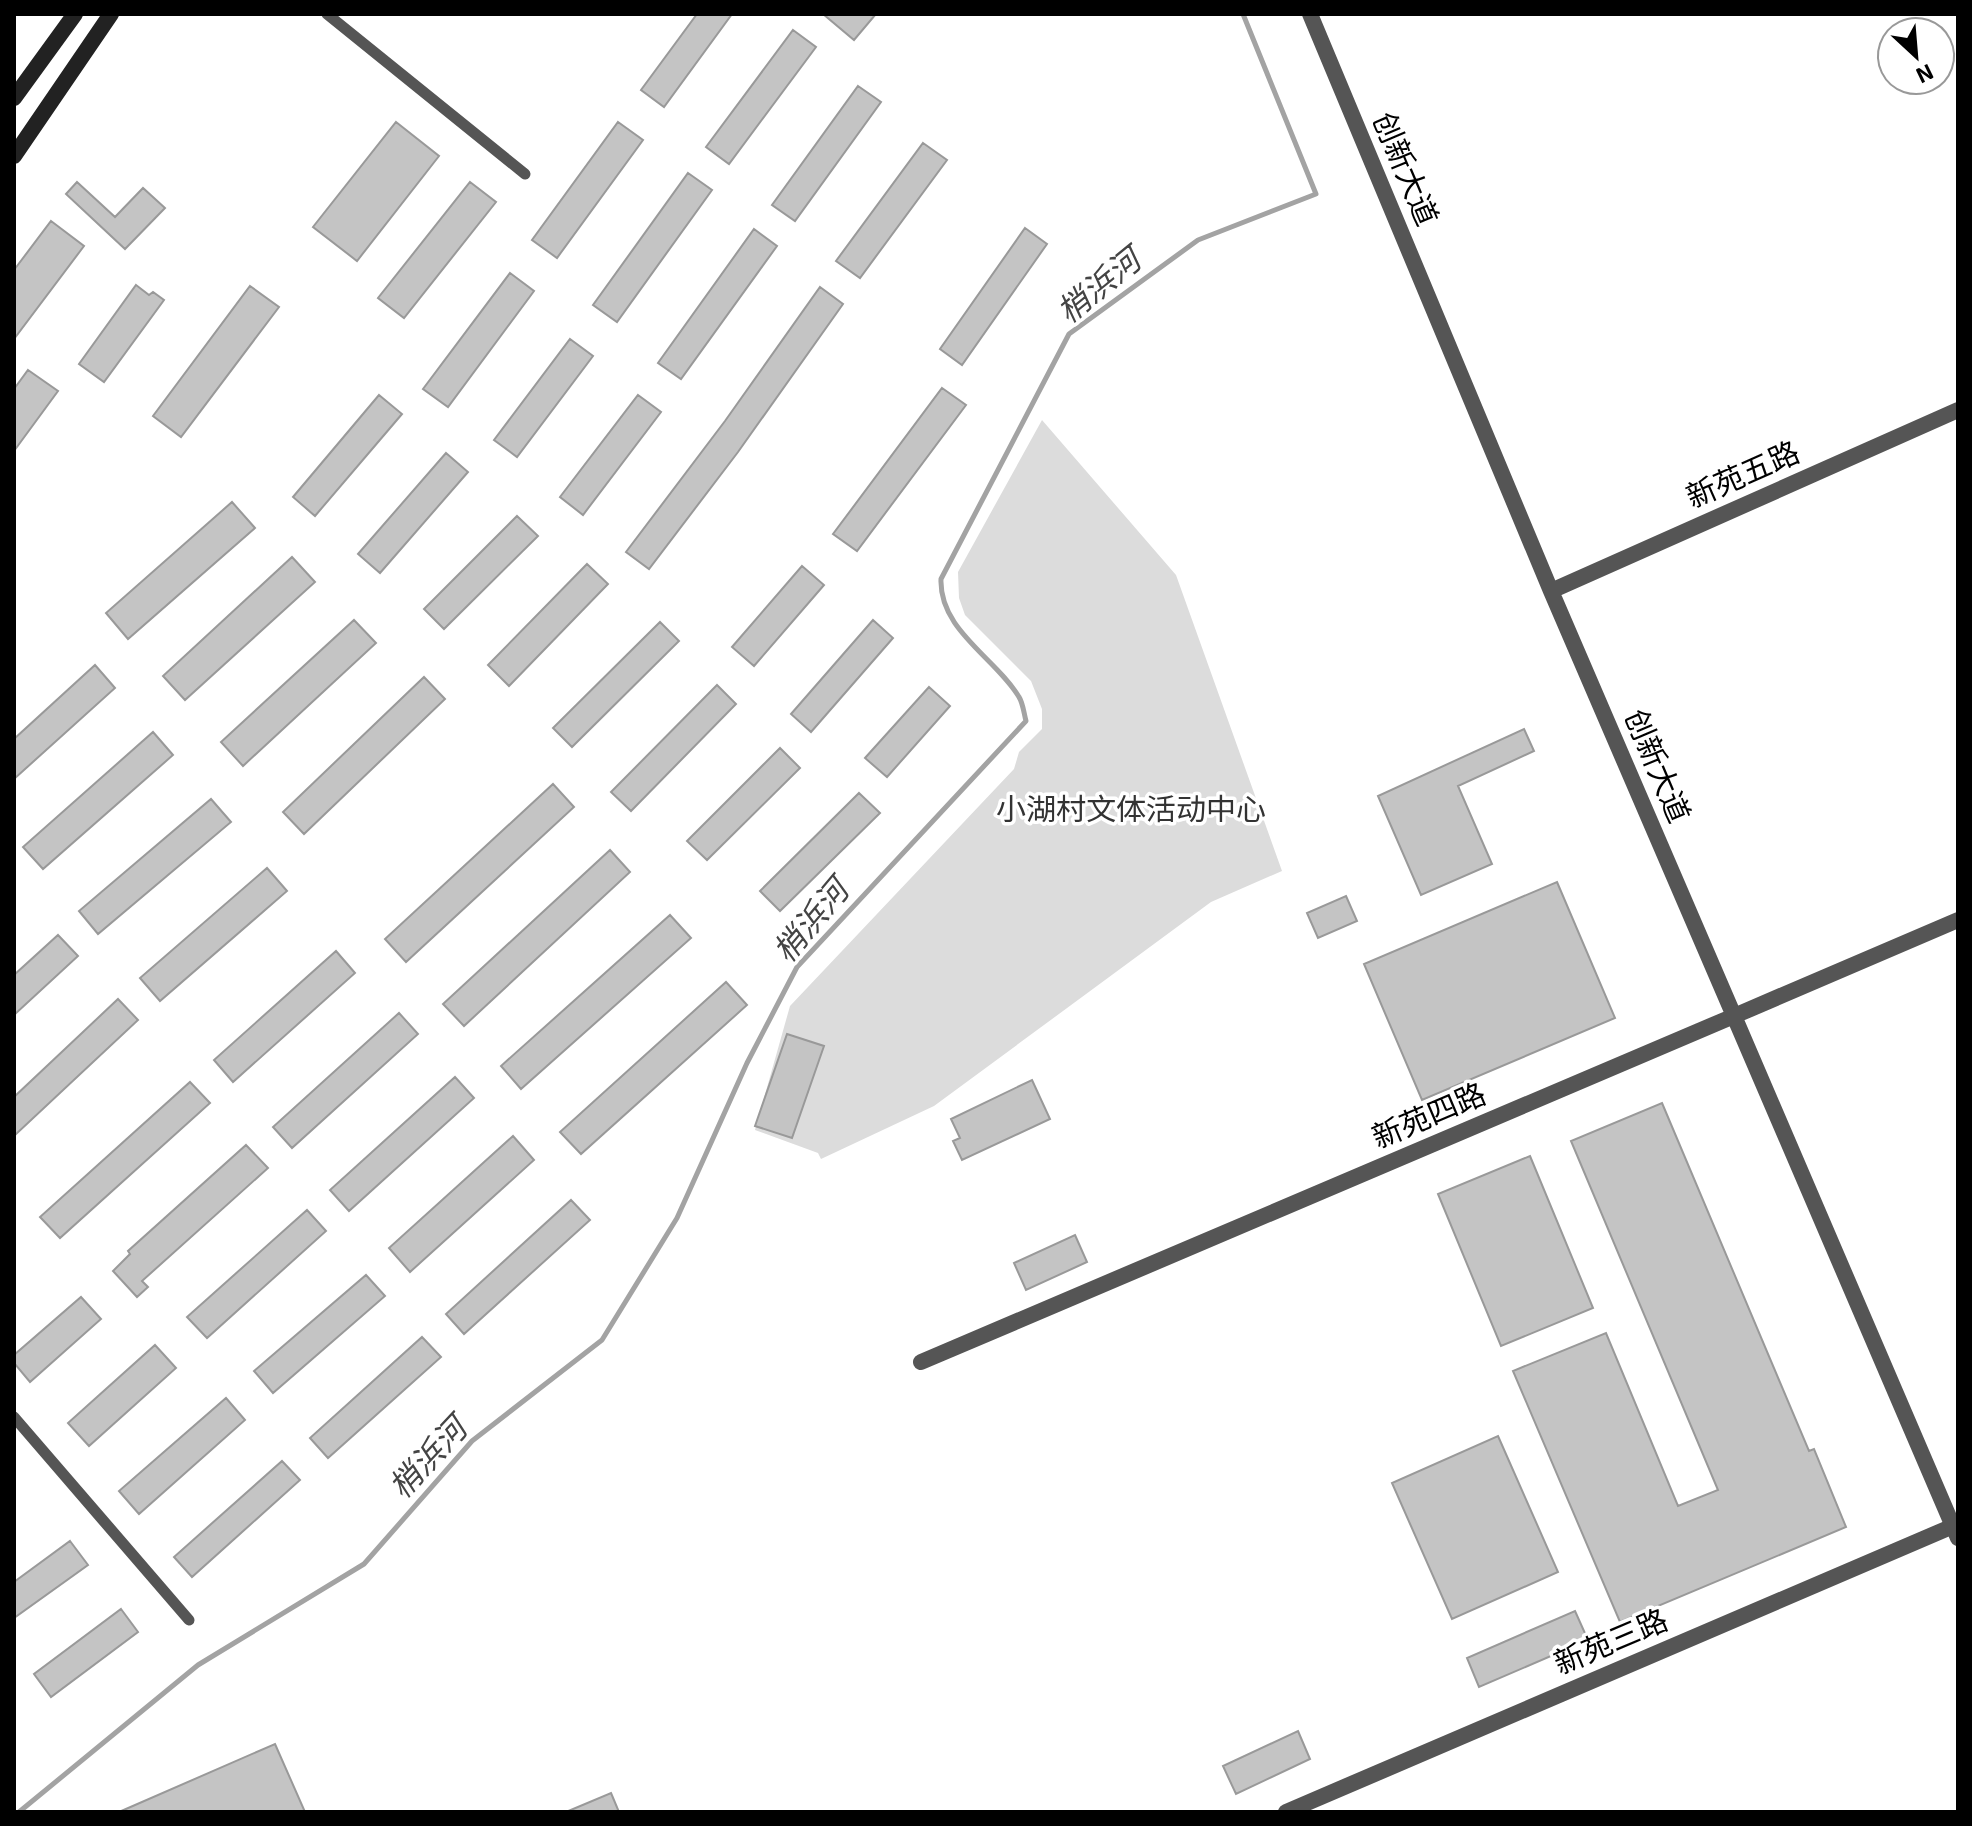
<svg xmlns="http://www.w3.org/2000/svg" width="1972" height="1826" font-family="'Exo 2','Noto Sans SC',sans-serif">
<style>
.green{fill:#dcdcdc}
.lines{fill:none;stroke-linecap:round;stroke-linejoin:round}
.stream{stroke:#a3a3a3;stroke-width:5}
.building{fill:#c4c4c4;stroke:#999;stroke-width:2}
.service{stroke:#555;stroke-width:11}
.minor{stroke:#555;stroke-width:16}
.tertiary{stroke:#555;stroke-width:16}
.secondary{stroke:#222;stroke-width:16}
.labels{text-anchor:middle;stroke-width:7;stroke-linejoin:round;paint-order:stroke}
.street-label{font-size:30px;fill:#000;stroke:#fff}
.park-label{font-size:30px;fill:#333;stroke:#fff}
.water-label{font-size:32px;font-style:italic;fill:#444;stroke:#fff}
</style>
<rect width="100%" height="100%" fill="#fff"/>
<path class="green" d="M1042,420L1176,575L1282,871L1211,902L934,1106L821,1159L818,1153L755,1130L790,1006L1014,769L1019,752L1042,729V709L1031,681L965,615L959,598L958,572Z"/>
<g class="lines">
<path class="stream" d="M19,1812L198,1665L364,1564L472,1441L602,1340L677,1218L747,1063L797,967L1026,721C1024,714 1023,703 1019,697C996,658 939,630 941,579L1069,334L1198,240L1316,194L1243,14"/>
</g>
<path class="building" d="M697,14H732L664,107L641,90Z
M823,14H876L854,40Z
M793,30L816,47L729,164L706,147Z
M858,86L881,102L795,221L772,205Z
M396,122L439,156L357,261L313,227Z
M618,122L643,140L557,258L532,240Z
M923,143L947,160L860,278L836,261Z
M688,173L712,190L617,322L593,305Z
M77,182L115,217L143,188L165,208L125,249L66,194Z
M470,182L496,202L404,318L378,298Z
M51,221L84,246L14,339V270Z
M1025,228L1047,244L962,365L940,349Z
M754,229L777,246L681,379L658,363Z
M510,273L534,291L448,407L423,389Z
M136,285L149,295L153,292L164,300L104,382L79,364Z
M250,286L279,307L181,437L153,416Z
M820,287L843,304L738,452L649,569L626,552L725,421Z
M570,339L593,356L517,457L494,440Z
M28,370L58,391L14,451V389Z
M942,388L966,405L857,551L833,534Z
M379,395L402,414L315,516L293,497Z
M638,395L661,412L583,515L560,497Z
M446,453L468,472L380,573L358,554Z
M232,502L255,528L128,639L106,613Z
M517,516L538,536L444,629L424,609Z
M292,557L315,582L185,700L163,676Z
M587,564L608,584L509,686L488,665Z
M802,566L824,585L754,666L732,647Z
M354,620L376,643L243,766L221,742Z
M873,620L893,638L811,732L791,714Z
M660,622L679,641L572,747L553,728Z
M95,665L115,688L14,779V739Z
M424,677L445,699L304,834L283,812Z
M717,685L736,704L631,811L611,792Z
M929,687L950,706L887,777L865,758Z
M1524,729L1534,751L1458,786L1492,864L1421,895L1378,796Z
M153,732L173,755L43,869L23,847Z
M780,748L800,768L707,860L687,841Z
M553,784L574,807L406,962L385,939Z
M859,793L880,813L780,911L760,891Z
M211,799L231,822L98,934L79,911Z
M610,850L630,872L464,1026L443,1004Z
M267,868L287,891L160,1001L140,978Z
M1557,882L1615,1018L1422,1100L1364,964Z
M1346,896L1357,921L1318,938L1307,913Z
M670,915L691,938L521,1089L501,1066Z
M58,935L78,956L14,1015V975Z
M336,951L355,973L233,1082L214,1060Z
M726,982L747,1005L581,1154L560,1132Z
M118,999L138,1020L14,1136V1097Z
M399,1013L418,1034L292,1148L273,1127Z
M787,1034L824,1046L792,1138L755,1126Z
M455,1077L474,1098L349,1211L330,1190Z
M1032,1080L1050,1119L962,1160L953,1141L960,1138L951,1119Z
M190,1082L210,1103L60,1238L40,1217Z
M1662,1103L1809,1451L1814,1449L1846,1527L1620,1622L1513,1371L1606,1333L1678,1506L1718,1490L1571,1141Z
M513,1136L534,1160L410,1272L389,1248Z
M246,1145L268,1168L142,1281L148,1287L137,1297L113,1271L130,1254L128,1251Z
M1530,1156L1593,1308L1501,1346L1438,1194Z
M571,1200L590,1220L464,1334L446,1314Z
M307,1210L326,1231L207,1338L187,1317Z
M1075,1235L1087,1262L1026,1290L1014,1263Z
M366,1275L385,1296L273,1393L254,1371Z
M81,1297L101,1319L30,1382L14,1363V1355Z
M422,1337L441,1357L328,1458L310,1438Z
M155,1345L176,1368L89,1446L68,1423Z
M226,1398L245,1420L139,1514L119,1491Z
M1498,1436L1558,1572L1452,1619L1392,1483Z
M282,1461L300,1480L192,1577L174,1557Z
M70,1541L88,1565L14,1618V1582Z
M121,1609L138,1632L51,1697L34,1674Z
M1575,1611L1588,1640L1479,1687L1467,1658Z
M1298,1731L1310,1759L1236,1794L1223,1766Z
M275,1744L305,1812H119Z
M611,1793L619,1812H566Z"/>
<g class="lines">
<path class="service" d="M327,14L525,174
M14,1417L189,1620"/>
<path class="minor" d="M1551,591L1958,410
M921,1362L1734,1016L1551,591L1310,14
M1286,1812L1958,1524"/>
<path class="tertiary" d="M1958,920L1734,1016L1958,1538"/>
<path class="secondary" d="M14,98L75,14
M14,156L111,14"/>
</g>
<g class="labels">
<g class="street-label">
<text transform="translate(1405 169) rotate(67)" y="10">创新大道</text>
<text transform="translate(1743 475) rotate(-24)" y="10">新苑五路</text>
<text transform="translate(1657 766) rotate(67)" y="10">创新大道</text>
<text transform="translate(1429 1116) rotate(-23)" y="10">新苑四路</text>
<text transform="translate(1611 1642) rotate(-23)" y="10">新苑三路</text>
</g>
<g class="park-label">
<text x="1131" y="820">小湖村文体活动中心</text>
</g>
<g class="water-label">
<text transform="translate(1099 286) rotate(-39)" y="11">梢浜河</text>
<text transform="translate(811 921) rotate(-50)" y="11">梢浜河</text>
<text transform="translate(428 1458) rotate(-47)" y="11">梢浜河</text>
</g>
</g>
<rect width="1972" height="1826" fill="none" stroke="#000000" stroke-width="32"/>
<g transform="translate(1916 56) rotate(154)"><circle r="38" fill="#ffffff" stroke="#999999" stroke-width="2"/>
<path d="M0-6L14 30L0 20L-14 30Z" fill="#000000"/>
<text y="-12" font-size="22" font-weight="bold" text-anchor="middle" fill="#000000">N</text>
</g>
</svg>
